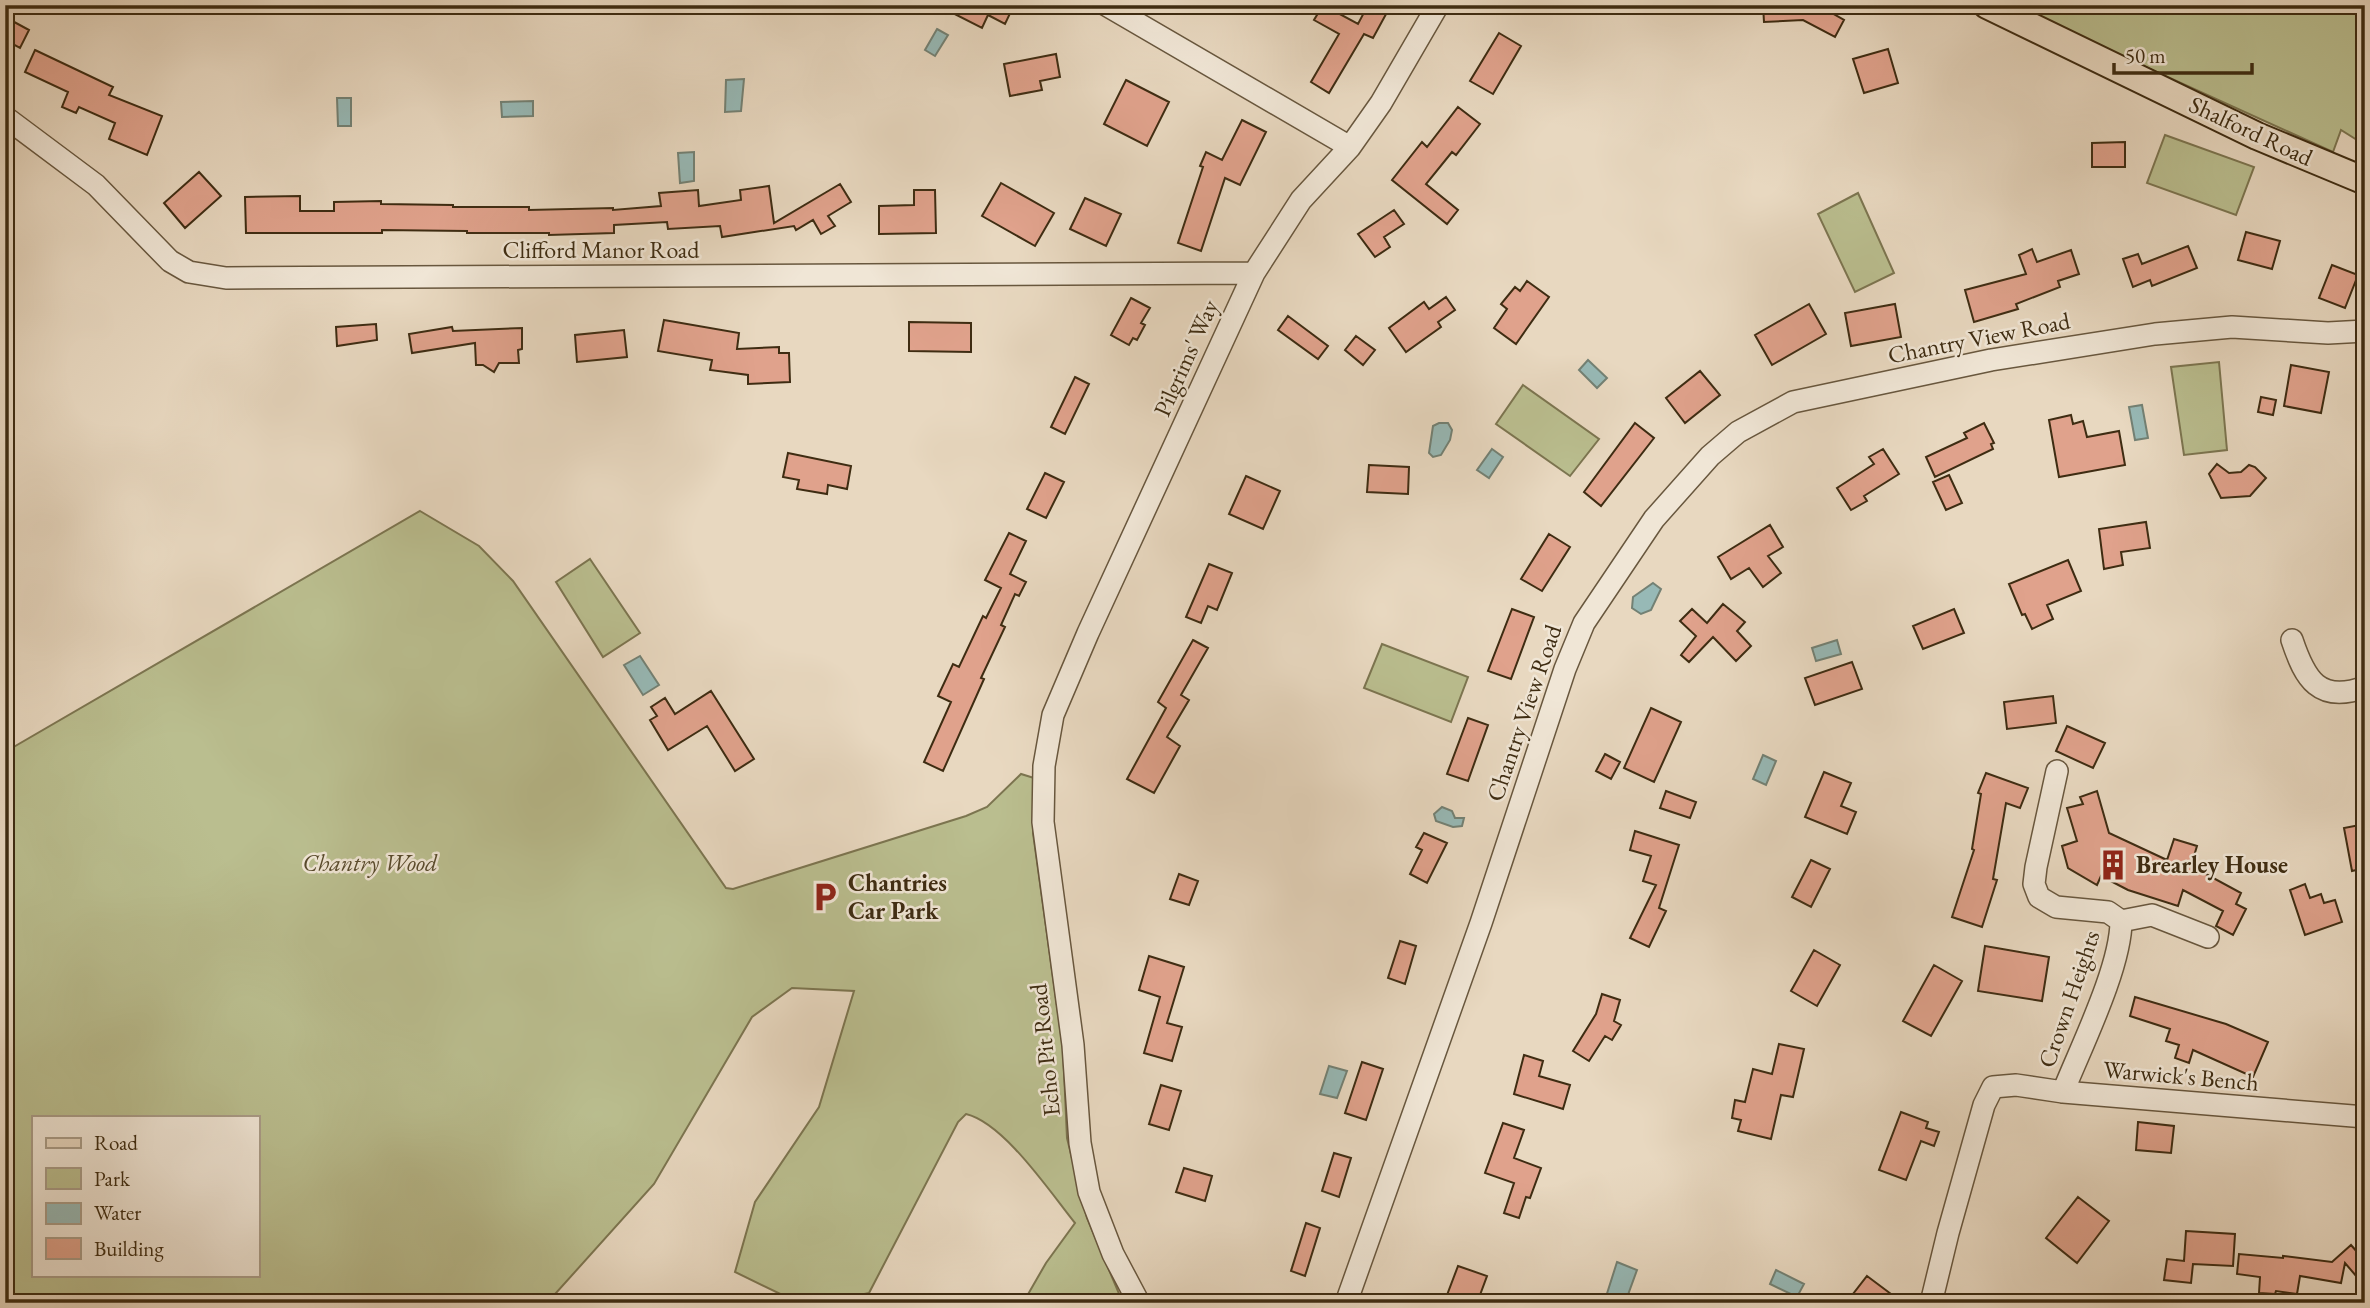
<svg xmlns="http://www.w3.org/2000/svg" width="2370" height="1308" font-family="'EB Garamond',serif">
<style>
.green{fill:#babe8f;stroke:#7c7550;stroke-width:2;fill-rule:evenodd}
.water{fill:#97b9b6;stroke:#738174;stroke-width:2}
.building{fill:#e0a28c;stroke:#3e2c12;stroke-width:2}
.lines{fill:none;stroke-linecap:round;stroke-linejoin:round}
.minor-casing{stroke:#68573e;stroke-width:24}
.major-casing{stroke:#3e2c12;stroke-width:30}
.minor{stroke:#f0e6d6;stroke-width:21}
.major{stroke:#e8d8c0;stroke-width:26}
.labels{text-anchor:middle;stroke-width:5;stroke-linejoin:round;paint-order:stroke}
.street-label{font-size:24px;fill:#3e2c12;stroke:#f0e6d6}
.park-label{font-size:24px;font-style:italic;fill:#57492b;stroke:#f0e6d6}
.poi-label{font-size:24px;font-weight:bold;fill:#3e2c12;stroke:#f0e6d6;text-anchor:start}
</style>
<rect width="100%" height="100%" fill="#e8d8c0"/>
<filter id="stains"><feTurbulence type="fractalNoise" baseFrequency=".00286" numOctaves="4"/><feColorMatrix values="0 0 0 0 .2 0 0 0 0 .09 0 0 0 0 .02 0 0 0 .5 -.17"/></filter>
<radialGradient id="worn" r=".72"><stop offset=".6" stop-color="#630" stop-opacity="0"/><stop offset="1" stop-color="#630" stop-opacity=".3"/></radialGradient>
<path class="green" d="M2009,5H2365V145L2341,130L2333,152Z
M2165,135L2254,167L2236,215L2147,183Z
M1858,193L1894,273L1855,292L1818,214Z
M2219,362L2227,450L2184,455L2171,367Z
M1523,385L1599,439L1570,476L1496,424Z
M420,511L479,546L513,581L726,888L733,889L966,816L987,807L1021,774L1034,778L1033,833L1063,1049L1067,1138L1087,1218L1123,1303H1023L1046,1263L1075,1223C1050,1192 1004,1123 966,1114L958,1122L869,1293L821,1303H799L735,1272L755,1202L819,1107L854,991L792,988L752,1017L654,1184L547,1303H5V752ZM33,1117H257V1275H33Z
M590,559L640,633L603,657L556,582Z
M1382,644L1468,677L1451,722L1364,688Z"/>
<path class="water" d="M937,29L948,35L935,56L925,50Z
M744,79L741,111L725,112L726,80Z
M351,98V126H338L337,98Z
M533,101V116L502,117L501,102Z
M694,152V181L680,183L678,153Z
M1588,360L1607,378L1597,388L1579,370Z
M2142,405L2148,438L2135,440L2129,407Z
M1439,423H1448L1452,430L1450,440L1441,455L1433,457L1429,453L1433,426Z
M1492,449L1503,457L1489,478L1477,470Z
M1653,583L1661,589L1651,610L1641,614L1632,608L1633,597Z
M1837,640L1841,654L1816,661L1812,648Z
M640,656L659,685L643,695L624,665Z
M1763,755L1776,761L1766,785L1753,779Z
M1442,807L1452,811L1455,818H1464L1462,826L1453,827L1436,821L1434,814Z
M1329,1066L1347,1071L1337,1098L1320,1094Z
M1617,1262L1637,1270L1625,1303H1604Z
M1776,1270L1804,1284L1797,1297L1770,1284Z"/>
<path class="building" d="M937,5H1014L1005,24L988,15L982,28Z
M1323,5L1358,24L1368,5H1391L1373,38L1364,34L1329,93L1311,82L1339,34L1314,20Z
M1763,5H1836L1832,13L1844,20L1835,37L1803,20L1764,22Z
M5,17L29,30L20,48L5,40Z
M1499,33L1521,46L1493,94L1470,81Z
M1888,49L1898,83L1864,93L1853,59Z
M35,50L113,87L109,95L162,116L147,155L109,139L115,123L79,107L76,113L62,107L68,92L25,72Z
M1056,54L1060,77L1040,81L1042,90L1010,96L1004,64Z
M1126,80L1169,102L1147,146L1104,124Z
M1458,107L1480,124L1456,155L1452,152L1426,184L1458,210L1447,224L1392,180L1422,142L1427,147Z
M1242,120L1266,132L1240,185L1225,178L1201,251L1178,243L1203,167L1200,166L1206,152L1222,160Z
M2125,142V167H2092V143Z
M199,172L221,196L185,228L164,203Z
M1001,183L1054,213L1035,246L982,216Z
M840,184L851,202L828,216L835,226L821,234L813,220L796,230L794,226L722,237L720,226L668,229L667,222L614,225V233L549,235V233H467V231L382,230V233H246L245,197L300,196V211H334V202L381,201V204L453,205V207H529V210L613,208V210L661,206L659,193L698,190L699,206L741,200L740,190L769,186L774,223Z
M914,190H935L936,233L879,234V206L914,205Z
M1085,198L1121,214L1106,246L1070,229Z
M1394,210L1404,224L1384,237L1390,247L1375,257L1358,234Z
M2246,232L2280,241L2272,269L2238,260Z
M2188,246L2197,268L2152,286L2150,280L2133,287L2123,259L2138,254L2142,264Z
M2032,249L2037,262L2071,250L2079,274L2058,281L2060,287L2016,304L2018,309L1974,322L1965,290L2026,274L2019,255Z
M2332,265L2358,275L2345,308L2319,298Z
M1527,281L1549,297L1516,344L1494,328L1507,309L1501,304L1515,287L1520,291Z
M1446,297L1455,310L1438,322L1441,327L1406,352L1389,328L1424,302L1429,309Z
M1131,298L1150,308L1141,323L1145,325L1137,340L1133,338L1129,345L1111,335Z
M1809,304L1826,334L1772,365L1755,335Z
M1895,304L1901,337L1851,346L1845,313Z
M1288,316L1328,346L1318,359L1278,330Z
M664,320L739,333L737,349L779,347V353H789L790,382L748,384V375L710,370L712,360L658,351Z
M909,322L971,323V352L909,351Z
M376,324L377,340L337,346L336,327Z
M452,327L453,331L522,328V349L518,350L519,363H499L494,372L483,365H476L475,343L412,353L409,334Z
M624,330L627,357L577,362L575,335Z
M1356,336L1375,350L1363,365L1345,350Z
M2291,365L2329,372L2321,413L2284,406Z
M1700,371L1720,395L1685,423L1666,398Z
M1075,377L1089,384L1065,434L1051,427Z
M2261,397L2276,400L2273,415L2258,412Z
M2071,415L2073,424L2083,421L2087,437L2119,431L2125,465L2059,477L2049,420Z
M1635,423L1654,438L1601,506L1584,492Z
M1984,423L1994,443L1991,444L1993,449L1935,477L1926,457L1967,438L1964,433Z
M1883,449L1899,474L1864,496L1867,501L1851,510L1837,488L1874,464L1869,457Z
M788,453L851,466L847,489L828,485L827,494L797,489L799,480L783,477Z
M2217,464L2229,473L2241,472L2249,465L2255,467L2266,478L2250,496L2221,498L2209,474Z
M1369,465L1409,467L1408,494L1367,492Z
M1045,473L1064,482L1046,518L1027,509Z
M1949,475L1962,503L1946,510L1933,482Z
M1246,476L1280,491L1263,529L1229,514Z
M2146,522L2150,548L2121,552L2123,565L2104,569L2099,529Z
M1770,525L1783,547L1768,556L1781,573L1763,587L1749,568L1731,579L1718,557Z
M1009,533L1026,541L1010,574L1026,582L1019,596L1015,594L1001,625L1005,627L981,678L984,679L943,771L924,762L951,702L938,696L953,664L959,667L983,616L986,618L1001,588L985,580Z
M1549,534L1570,547L1542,591L1521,579Z
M2068,560L2081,591L2047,605L2053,619L2032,629L2025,614L2022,615L2009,584Z
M1209,564L1232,573L1217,610L1208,606L1201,623L1186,617Z
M1723,604L1745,622L1737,631L1751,646L1736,661L1713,637L1689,662L1681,655L1696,636L1680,621L1692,609L1707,623Z
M1512,609L1534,617L1511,679L1488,671Z
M1954,609L1964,633L1923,649L1913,626Z
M1193,640L1208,648L1181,695L1189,700L1167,737L1180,746L1154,793L1127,779L1166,708L1158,702Z
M1852,662L1862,689L1815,705L1805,678Z
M711,691L754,759L735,771L707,726L668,750L650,720L657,716L651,707L665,698L675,714Z
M2053,696L2056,723L2007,729L2004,702Z
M1651,708L1681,722L1654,782L1624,768Z
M1468,718L1488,725L1468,781L1447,774Z
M2067,726L2105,743L2093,768L2056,751Z
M1605,754L1620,762L1611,779L1596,771Z
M1824,772L1851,783L1841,806L1856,812L1847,834L1805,817Z
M1986,773L2028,788L2020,808L2006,803L1993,879L1997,880L1982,927L1952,917L1974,850L1972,849L1981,794L1978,793Z
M1666,791L1696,802L1690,818L1660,808Z
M2097,791L2109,833L2167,860L2174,839L2197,846L2191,866L2241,893L2236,904L2246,909L2233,935L2216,926L2223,911L2183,890L2178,906L2128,890L2101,876L2097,885L2068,868L2062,846L2077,841L2067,808L2083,804L2080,797Z
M2365,824V868L2352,871L2344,828Z
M1635,831L1679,845L1659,908L1666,911L1649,947L1630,938L1656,885L1643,881L1651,856L1630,850Z
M1424,833L1447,843L1427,883L1410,874L1422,850L1416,847Z
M1811,860L1830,869L1811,907L1792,897Z
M1179,874L1198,881L1189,905L1170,899Z
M2305,884L2310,898L2321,894L2324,903L2335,900L2342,922L2305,935L2290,890Z
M1400,941L1416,946L1405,984L1388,978Z
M1985,946L2049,957L2042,1001L1978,991Z
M1814,950L1840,965L1817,1006L1791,991Z
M1149,956L1184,967L1167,1023L1182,1027L1172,1061L1144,1053L1160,997L1139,990Z
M1934,965L1962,981L1931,1036L1903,1021Z
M1602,994L1620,1000L1614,1021L1621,1025L1612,1040L1605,1036L1589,1061L1573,1051L1596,1014Z
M2135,997L2226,1024L2268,1042L2253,1077L2193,1050L2189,1063L2175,1058L2179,1045L2166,1041L2170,1029L2130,1016Z
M1779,1044L1804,1049L1793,1097L1781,1095L1771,1139L1738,1131L1741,1120L1732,1118L1735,1100L1745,1102L1753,1069L1772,1074Z
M1524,1055L1543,1061L1539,1076L1570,1085L1563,1109L1514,1094Z
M1362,1062L1383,1069L1366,1120L1345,1113Z
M1161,1085L1181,1091L1169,1130L1149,1124Z
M1901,1112L1928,1122L1926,1128L1939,1132L1934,1146L1921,1141L1906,1180L1879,1170Z
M2138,1122L2174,1126L2171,1153L2136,1150Z
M1503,1123L1524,1130L1514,1158L1541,1168L1530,1198L1526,1197L1519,1218L1504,1213L1514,1183L1485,1173Z
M1334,1153L1351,1158L1339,1197L1322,1191Z
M1184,1168L1212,1176L1205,1201L1176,1192Z
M2078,1197L2109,1221L2077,1263L2046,1238Z
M1306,1223L1320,1228L1305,1276L1291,1271Z
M2186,1231L2235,1234L2233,1266L2193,1264L2191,1283L2164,1280L2167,1259L2184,1261Z
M2351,1245L2365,1261V1270L2357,1277L2345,1263L2341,1283L2300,1276L2297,1294L2276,1291L2275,1294L2259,1293L2260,1277L2237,1274L2239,1254L2283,1258V1256L2332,1262Z
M1458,1266L1487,1276L1477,1303H1444Z
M1867,1276L1903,1303H1846Z"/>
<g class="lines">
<g class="minor-casing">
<path id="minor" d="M1106,5L1350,147
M5,117L96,185L170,261L189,272L226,278L1254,273
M2292,640C2305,679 2319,704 2365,687
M2057,771L2036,867L2034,884L2039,897L2056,907L2108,912L2121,921C2121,967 2081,1047 2063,1092
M2121,921L2152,915L2208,937
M1139,1303L1113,1254L1089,1192L1080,1143L1073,1045L1043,822L1044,766L1053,715L1088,633L1254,273L1301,200L1350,147L1381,103L1438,5
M1346,1303L1481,923L1565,669L1584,623L1654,519L1710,456L1738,432L1793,402L1991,360L2155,334L2232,327L2328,333L2365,331
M1931,1303L1948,1233L1984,1105L1993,1087L2016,1085L2063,1092L2365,1117"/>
</g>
<g class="major-casing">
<path id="major" d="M1987,5L2257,136L2365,181"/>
</g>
<use href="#minor" class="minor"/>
<use href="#major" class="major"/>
</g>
<defs>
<g id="building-bare" transform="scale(2.415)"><path d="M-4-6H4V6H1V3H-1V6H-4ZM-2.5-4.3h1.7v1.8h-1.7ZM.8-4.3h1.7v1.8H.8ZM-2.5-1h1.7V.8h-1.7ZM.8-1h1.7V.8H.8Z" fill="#8f2418" stroke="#f0e6d6" stroke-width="2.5" paint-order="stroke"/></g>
<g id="parking-bare" transform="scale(2.415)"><path d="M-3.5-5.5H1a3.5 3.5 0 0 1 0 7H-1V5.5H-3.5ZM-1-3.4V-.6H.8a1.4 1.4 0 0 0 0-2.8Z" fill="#8f2418" stroke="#f0e6d6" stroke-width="2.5" paint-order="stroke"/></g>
</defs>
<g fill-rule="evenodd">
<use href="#building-bare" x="2113" y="865"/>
<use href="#parking-bare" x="825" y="897"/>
</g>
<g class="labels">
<g class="street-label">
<text transform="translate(2251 131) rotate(25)" y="8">Shalford Road</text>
<text x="601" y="258">Clifford Manor Road</text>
<text transform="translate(1979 338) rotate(-11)" y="8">Chantry View Road</text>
<text transform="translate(1186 358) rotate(-66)" y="8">Pilgrims' Way</text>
<text transform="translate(1524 713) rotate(-71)" y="8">Chantry View Road</text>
<text transform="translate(2069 999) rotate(-71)" y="8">Crown Heights</text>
<text transform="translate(1045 1050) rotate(-96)" y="8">Echo Pit Road</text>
<text transform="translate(2181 1076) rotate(5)" y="8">Warwick's Bench</text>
</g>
<g class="park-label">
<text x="370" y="871">Chantry Wood</text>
</g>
<g class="poi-label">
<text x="2136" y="873">Brearley House</text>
<text x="848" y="891">Chantries<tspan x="848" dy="28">Car Park</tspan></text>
</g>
</g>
<rect width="2370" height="1308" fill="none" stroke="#e8d8c0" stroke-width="28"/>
<rect x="7" y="7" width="2356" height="1294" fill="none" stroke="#3e2c12" stroke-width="3.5"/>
<rect x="14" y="14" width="2342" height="1280" fill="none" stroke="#3e2c12" stroke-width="2"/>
<rect x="32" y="1116" width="228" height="161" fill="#f0e6d6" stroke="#a99c88" stroke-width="2"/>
<rect x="46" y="1138" width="35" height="10" fill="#e8d8c0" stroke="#a99c88" stroke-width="2"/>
<text x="94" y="1150" font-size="21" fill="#3e2c12">Road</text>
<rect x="46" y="1168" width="35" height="21" fill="#babe8f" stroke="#a99c88" stroke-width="2"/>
<text x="94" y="1186" font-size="21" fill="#3e2c12">Park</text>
<rect x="46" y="1203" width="35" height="21" fill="#97b9b6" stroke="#a99c88" stroke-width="2"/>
<text x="94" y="1220" font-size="21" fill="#3e2c12">Water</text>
<rect x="46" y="1238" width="35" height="21" fill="#e0a28c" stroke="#a99c88" stroke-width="2"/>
<text x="94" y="1256" font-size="21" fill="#3e2c12">Building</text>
<path d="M2114 63v10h138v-10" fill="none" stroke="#3e2c12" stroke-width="3.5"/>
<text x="2125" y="63" font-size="21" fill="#3e2c12" stroke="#f0e6d6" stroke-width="5" paint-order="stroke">50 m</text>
<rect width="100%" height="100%" filter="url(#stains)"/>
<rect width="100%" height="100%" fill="url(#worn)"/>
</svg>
